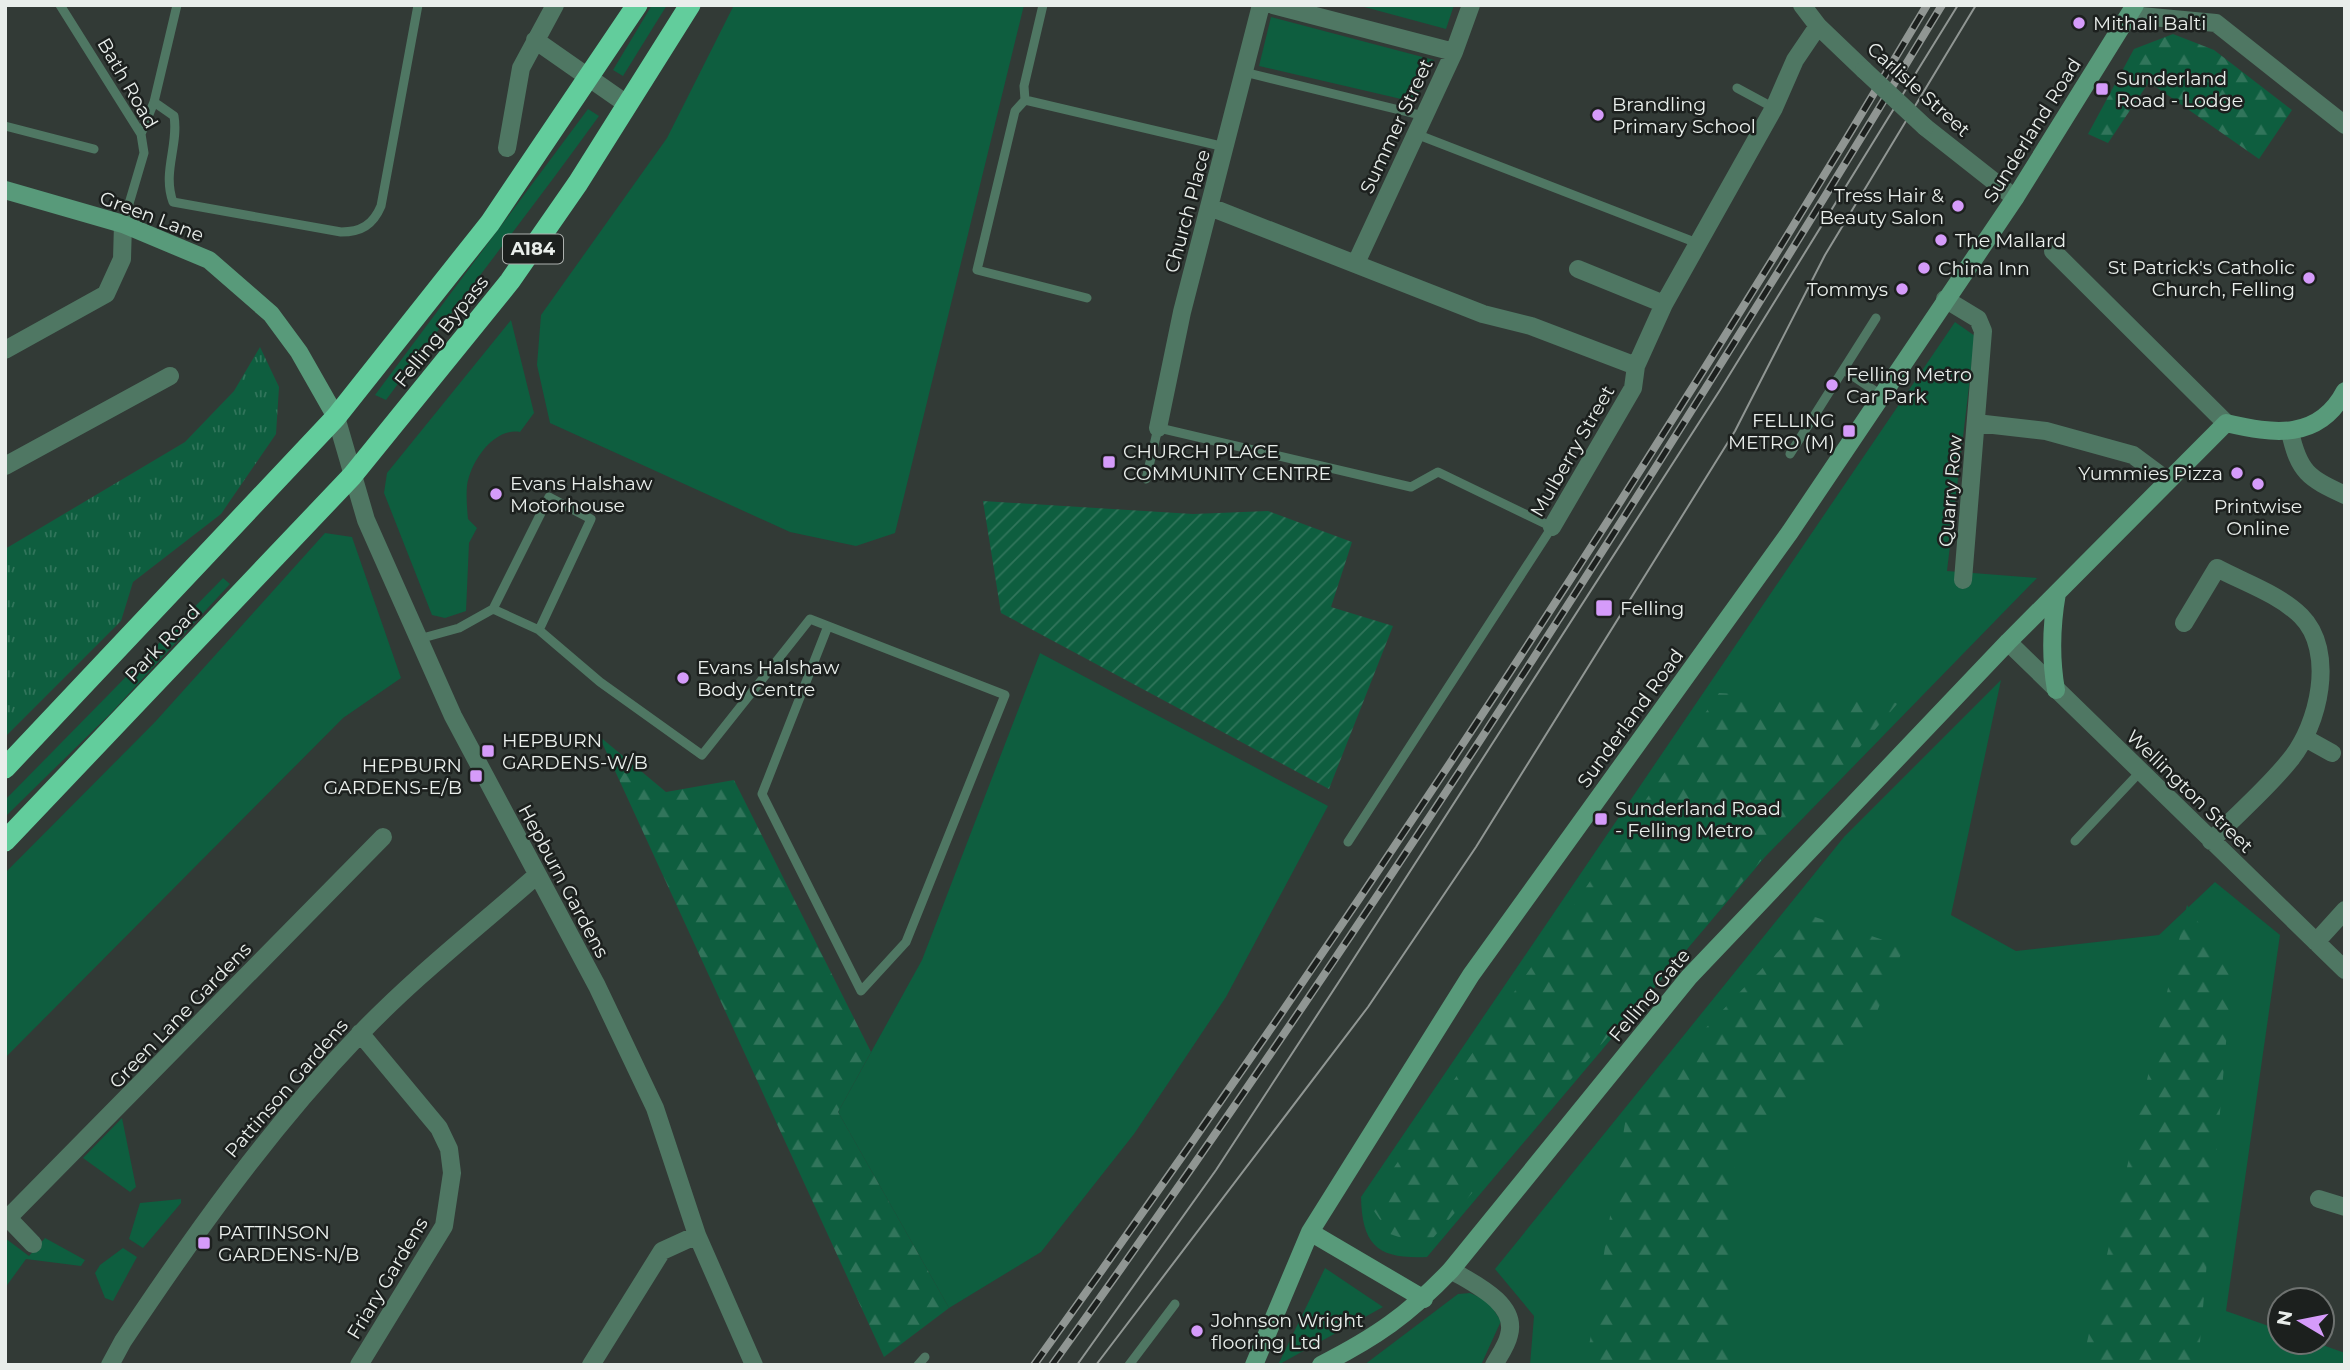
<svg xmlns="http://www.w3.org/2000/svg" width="2350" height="1370" font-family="Montserrat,sans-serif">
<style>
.grass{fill:#0e5e3f}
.forest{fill:url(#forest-firs)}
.park{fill:url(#park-tufts)}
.garden{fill:url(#garden-furrows)}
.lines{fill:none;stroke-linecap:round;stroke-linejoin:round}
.lane{stroke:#4f7763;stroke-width:9}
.street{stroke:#4f7763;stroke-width:18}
.secondary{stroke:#589a7a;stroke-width:18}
.highway{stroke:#62cd9c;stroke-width:21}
.tram{stroke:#909693;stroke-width:2}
.rail-casing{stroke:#909693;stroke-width:8}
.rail{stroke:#1c201e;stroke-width:5;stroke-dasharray:16;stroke-linecap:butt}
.street-bridge{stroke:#4f7763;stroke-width:18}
.poi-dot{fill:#d59bfa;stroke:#1c201e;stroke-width:2.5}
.labels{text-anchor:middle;stroke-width:5;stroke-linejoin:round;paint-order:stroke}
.shield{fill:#1c201e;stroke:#acb0ae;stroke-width:2}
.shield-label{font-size:18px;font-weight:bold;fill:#e9eeeb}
.poi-label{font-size:19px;fill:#e9eeeb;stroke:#1c201e;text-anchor:start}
.street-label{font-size:19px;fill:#e9eeeb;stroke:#1c201e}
</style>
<defs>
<pattern id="forest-firs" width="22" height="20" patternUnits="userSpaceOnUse" patternTransform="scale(1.75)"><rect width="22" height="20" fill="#0e5e3f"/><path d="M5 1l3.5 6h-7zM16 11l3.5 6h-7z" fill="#31755b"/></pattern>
<pattern id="park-tufts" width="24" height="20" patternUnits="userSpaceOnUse" patternTransform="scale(1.75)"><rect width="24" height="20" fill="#0e5e3f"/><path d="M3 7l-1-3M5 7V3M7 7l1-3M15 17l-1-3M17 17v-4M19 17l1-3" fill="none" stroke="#31755b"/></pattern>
<pattern id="garden-furrows" width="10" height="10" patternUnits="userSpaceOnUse" patternTransform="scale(1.75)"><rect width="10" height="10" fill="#0e5e3f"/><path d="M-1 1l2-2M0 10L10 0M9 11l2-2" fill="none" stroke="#31755b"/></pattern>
</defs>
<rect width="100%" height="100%" fill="#323a36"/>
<path class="grass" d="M652,5H667L623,76L613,70Z
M734,5H1024L895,533L856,546L790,532L550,423L537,365L541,315L667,138Z
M1357,5H1454L1446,29Z
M1271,17L1434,60L1414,102L1259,66Z
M588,109L599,116C530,212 456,305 386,400L375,395Z
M511,320L534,413L520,432C494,427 470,462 467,486C466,496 467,508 468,519L477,528L469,543L466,611L445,618L432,615L384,493L387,473Z
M1955,322L1975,336L1947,571L2037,578L1765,857L1427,1257C1379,1259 1362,1247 1361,1197Z
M325,533L352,537L401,678L343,718L5,1058V873L155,722Z
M223,578L230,584L111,713L5,817V800Z
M1040,653L1328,806L1226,997L1134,1134L1041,1252L949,1308L838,1112L922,960Z
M2001,680L1951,915L2016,951L2159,935L2215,882L2280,935L2226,1311L2280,1330V1342H2314L2345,1353V1365H1530L1534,1316L1495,1269L1844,837Z
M122,1118L136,1187L130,1192L83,1158Z
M181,1199V1203L143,1248L129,1239L140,1203Z
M5,1238L29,1256L45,1238L85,1260L81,1266L26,1259L5,1288Z
M123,1248L137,1257L113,1301L105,1298L95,1273L100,1265Z
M1325,1268L1383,1307L1278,1365Z
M1470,1293L1488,1301L1501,1321L1481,1365H1364L1458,1294Z"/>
<path class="forest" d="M2173,34L2214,50L2292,110L2259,159L2149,82L2108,143L2088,134L2134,49Z
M1719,693L1898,703L1426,1246L1390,1234L1369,1204Z
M599,736L666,792L734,780L871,1052L838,1112L949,1308L884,1357Z
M2187,905L2232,974L2198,1365H2085L2082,1364Z
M1812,916L1904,947L1873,1021L1735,1161L1729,1365H1586L1627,1111Z"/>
<path class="park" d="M260,347L279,387L276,434L221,514L133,582L121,621L5,737V549L185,442L234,391Z"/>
<path class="garden" d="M983,501L1193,514L1268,511L1352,542L1331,607L1393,626L1329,789L1001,613Z"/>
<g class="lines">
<path class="lane" d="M60,5L141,134L144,153L123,224
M1244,72L1424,116
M1737,88L1774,108
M1025,100L1024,86L1043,5
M154,102L174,116C179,145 162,172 173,202L341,232C361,232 373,225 381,206L418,5
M5,126L94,149
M141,134L154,102L177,5
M1416,134L1697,243
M1087,298L977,270L1015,111L1025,100L1225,147
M1844,370L1881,395
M1155,427L1411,487L1438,472L1552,527L1348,842
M1790,454L1876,318
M1146,479L1158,428
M539,630L600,682L702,755L810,619L1005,695L906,942L861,991L762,794L828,626
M419,639L459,628L493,609L549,497L591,519L539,630L493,609
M2075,841L2140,772
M918,1365L925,1357
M1129,1365L1175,1304"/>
<path class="street" d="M1273,5L1454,52
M1802,5L1818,26L1864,70
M2130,15L2216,23L2345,125
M535,40L628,105
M1925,127L2015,198
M507,148L521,68L555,5
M1210,207L1483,314L1531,326L1636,366
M2053,251L2226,423
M1356,263L1454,52L1471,5
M1578,269L1664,304
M1945,299L1978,319L1983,331L1963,580
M5,350L106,294L122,259L123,224
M336,417L366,520L453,716L597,986L655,1108L697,1235L754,1365
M1976,423L2046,431L2133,455L2168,481
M1158,428L1182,312L1261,5
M2290,432C2299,472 2308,478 2345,495
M5,466L170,376
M1552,527L1633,388L1636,366L1664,304L1774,108L1795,60L1818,26
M2184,623L2217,568C2243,582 2279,594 2301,616C2336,651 2319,725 2290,760C2267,789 2237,814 2211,841
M2008,642L2345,970
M2305,738L2332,753
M2316,942L2345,910
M2319,1199L2345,1207
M9,1219L33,1244
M5,1221L383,837
M1451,1270C1472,1283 1518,1303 1509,1335C1507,1345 1499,1356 1494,1365
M110,1365L123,1341C195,1233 269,1129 359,1035C413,978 477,928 536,876
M359,1365L444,1226L452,1173L449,1149L439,1128L360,1033
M591,1365L662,1251L697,1235"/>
<path class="secondary" d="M5,190L123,224L209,260L271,314L299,352L336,417
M2056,690C2050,656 2051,627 2057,593
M1310,1232L1424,1299
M1254,1365L1310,1232L1471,975L1790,532L2015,198L2135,5
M1321,1365C1376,1337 1408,1315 1451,1270L1689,977L2008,642L2226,423C2273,434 2319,441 2345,391"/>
<path class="highway" d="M5,768L336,417L490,223L637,5
M5,841L352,476L510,281L578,183L690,5"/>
<path class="tram" d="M1077,1365L1216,1170L1342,977L1720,390L1958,5
M1096,1365L1368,1007L1476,847L1735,431L1825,255L1976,5"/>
<g class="rail-casing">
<path id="rail" d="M1034,1365C1351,925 1649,471 1927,5
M1052,1365C1369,925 1661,468 1942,5"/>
</g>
<use href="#rail" class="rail"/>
<path class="street-bridge" d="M1864,70L1925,127"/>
</g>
<g class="poi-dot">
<circle cx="2079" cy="23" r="7"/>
<rect x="2095" y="82" width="14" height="14" rx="3.5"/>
<circle cx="1598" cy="115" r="7"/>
<circle cx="1958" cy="206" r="7"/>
<circle cx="1941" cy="240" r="7"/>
<circle cx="1924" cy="268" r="7"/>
<circle cx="2309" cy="278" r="7"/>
<circle cx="1902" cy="289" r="7"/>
<circle cx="1832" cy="385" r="7"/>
<rect x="1842" y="424" width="14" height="14" rx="3.5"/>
<rect x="1102" y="455" width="14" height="14" rx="3.5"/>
<circle cx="2237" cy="473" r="7"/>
<circle cx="2258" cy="484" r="7"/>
<circle cx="496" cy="494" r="7"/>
<rect x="1595" y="599" width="18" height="18" rx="3.5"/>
<circle cx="683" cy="678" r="7"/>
<rect x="481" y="744" width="14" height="14" rx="3.5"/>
<rect x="469" y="769" width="14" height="14" rx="3.5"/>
<rect x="1594" y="812" width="14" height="14" rx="3.5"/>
<rect x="197" y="1236" width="14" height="14" rx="3.5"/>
<circle cx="1197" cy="1331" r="7"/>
</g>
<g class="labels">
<rect class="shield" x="503" y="234.5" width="60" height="29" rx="5"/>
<g class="shield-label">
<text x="533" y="255">A184</text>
</g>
<g class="poi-label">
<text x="2093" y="30">Mithali Balti</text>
<text x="2116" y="85">Sunderland<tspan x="2116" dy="22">Road - Lodge</tspan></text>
<text x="1612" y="111">Brandling<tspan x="1612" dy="22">Primary School</tspan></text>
<text x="1944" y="202" text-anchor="end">Tress Hair &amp;<tspan x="1944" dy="22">Beauty Salon</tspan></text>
<text x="1955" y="247">The Mallard</text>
<text x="2295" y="274" text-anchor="end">St Patrick's Catholic<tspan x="2295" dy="22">Church, Felling</tspan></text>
<text x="1938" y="275">China Inn</text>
<text x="1888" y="296" text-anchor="end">Tommys</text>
<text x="1846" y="381">Felling Metro<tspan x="1846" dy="22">Car Park</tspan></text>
<text x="1835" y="427" text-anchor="end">FELLING<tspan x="1835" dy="22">METRO (M)</tspan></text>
<text x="1123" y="458">CHURCH PLACE<tspan x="1123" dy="22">COMMUNITY CENTRE</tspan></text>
<text x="2223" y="480" text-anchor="end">Yummies Pizza</text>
<text x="510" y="490">Evans Halshaw<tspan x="510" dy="22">Motorhouse</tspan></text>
<text x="2258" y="513" text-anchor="middle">Printwise<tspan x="2258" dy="22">Online</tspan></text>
<text x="1620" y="615">Felling</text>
<text x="697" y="674">Evans Halshaw<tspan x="697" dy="22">Body Centre</tspan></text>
<text x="502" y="747">HEPBURN<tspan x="502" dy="22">GARDENS-W/B</tspan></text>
<text x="462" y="772" text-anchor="end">HEPBURN<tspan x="462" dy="22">GARDENS-E/B</tspan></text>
<text x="1615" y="815">Sunderland Road<tspan x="1615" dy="22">- Felling Metro</tspan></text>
<text x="218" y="1239">PATTINSON<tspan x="218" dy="22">GARDENS-N/B</tspan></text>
<text x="1211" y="1327">Johnson Wright<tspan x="1211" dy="22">flooring Ltd</tspan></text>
</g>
<g class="street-label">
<text transform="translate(128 83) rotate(60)" y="7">Bath Road</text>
<text transform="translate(1919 89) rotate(42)" y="7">Carlisle Street</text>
<text transform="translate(1396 126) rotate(-65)" y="7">Summer Street</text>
<text transform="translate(2032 130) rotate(-58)" y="7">Sunderland Road</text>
<text transform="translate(1187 211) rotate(-75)" y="7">Church Place</text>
<text transform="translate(152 216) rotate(21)" y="7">Green Lane</text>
<text transform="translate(441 331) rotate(-51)" y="7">Felling Bypass</text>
<text transform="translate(1572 451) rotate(-60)" y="7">Mulberry Street</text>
<text transform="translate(1950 491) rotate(-85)" y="7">Quarry Row</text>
<text transform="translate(162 643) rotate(-46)" y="7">Park Road</text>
<text transform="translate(1630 718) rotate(-54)" y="7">Sunderland Road</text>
<text transform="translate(2190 791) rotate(44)" y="7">Wellington Street</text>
<text transform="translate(564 881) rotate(62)" y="7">Hepburn Gardens</text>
<text transform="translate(1649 995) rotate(-50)" y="7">Felling Gate</text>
<text transform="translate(180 1015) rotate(-46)" y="7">Green Lane Gardens</text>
<text transform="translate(286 1088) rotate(-49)" y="7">Pattinson Gardens</text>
<text transform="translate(387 1278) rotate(-59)" y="7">Friary Gardens</text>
</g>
</g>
<rect width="2350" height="1370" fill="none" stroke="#e9eeeb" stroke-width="14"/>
<g transform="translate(2301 1321) rotate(280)"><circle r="33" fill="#1c201e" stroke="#6e7270" stroke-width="2"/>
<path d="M0-5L12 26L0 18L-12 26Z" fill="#d59bfa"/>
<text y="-10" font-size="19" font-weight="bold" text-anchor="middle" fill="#e9eeeb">N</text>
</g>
</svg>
